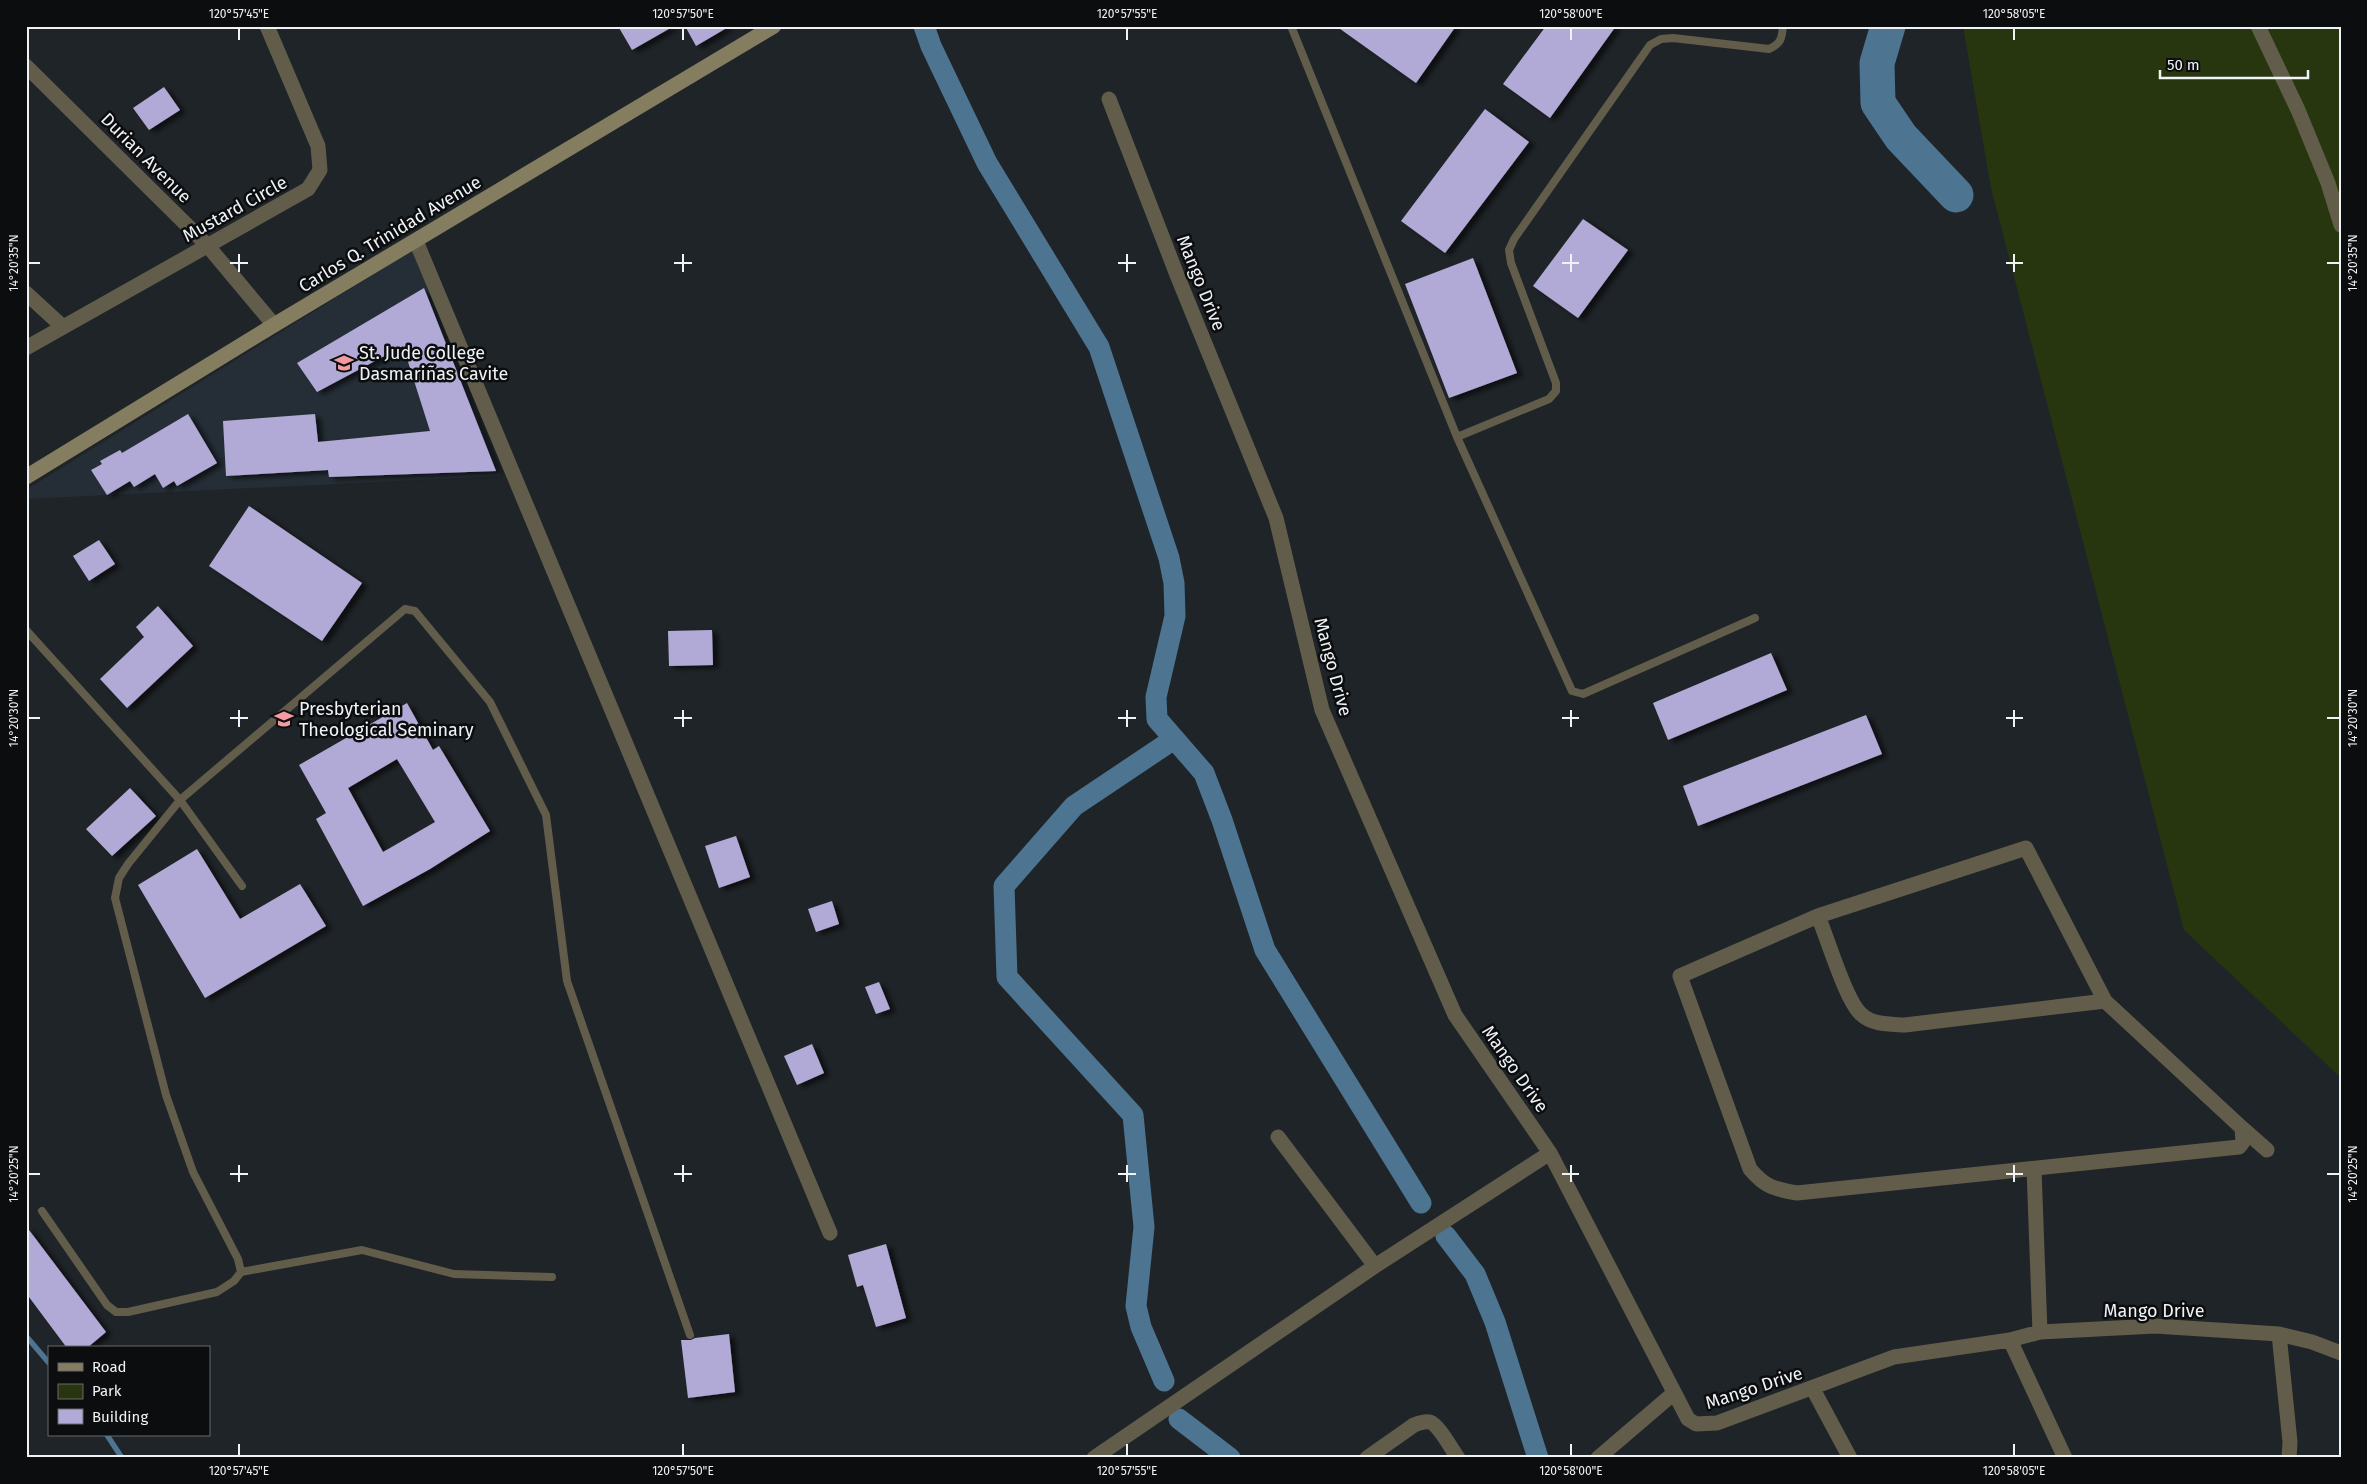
<svg xmlns="http://www.w3.org/2000/svg" width="2367" height="1484" font-family="'Fira Sans',sans-serif">
<style>
.built{fill:#252e36}
.green{fill:#283610}
.lines{fill:none;stroke-linecap:round;stroke-linejoin:round}
.stream{stroke:#4d7591;stroke-width:5.5}
.canal{stroke:#4d7591;stroke-width:21}
.river{stroke:#4d7591;stroke-width:35}
.building{fill:#b1aad6;fill-rule:evenodd;filter:url(#shadow)}
.lane{stroke:#625d4b;stroke-width:8}
.street{stroke:#625d4b;stroke-width:15}
.secondary{stroke:#857d60;stroke-width:15}
.ticks{fill:none;stroke:#f0f3f6;stroke-width:2}
.labels{text-anchor:middle;stroke-width:5;stroke-linejoin:round;paint-order:stroke}
.street-label{font-size:18px;fill:#f0f3f6;stroke:#0b0d0f}
.poi-label{font-size:18px;fill:#f0f3f6;stroke:#0b0d0f;text-anchor:start}
.neatline{fill:none;stroke:#f0f3f6;stroke-width:2}
.ticks-label{font-size:12px;text-anchor:middle;fill:#f0f3f6}
</style>
<defs>
<filter id="shadow"><feDropShadow dx="5.5" dy="3" stdDeviation="2.5" flood-color="#0009"/></filter>
</defs>
<rect width="100%" height="100%" fill="#1f2428"/>
<path class="built" d="M413,250L501,476L26,499V490Z"/>
<path class="green" d="M1963,26H2341V1078L2184,930L1991,188Z"/>
<g class="lines">
<path class="stream" d="M26,1336L49,1363
M107,1435L122,1458"/>
<path class="canal" d="M924,26L931,46L987,163L1099,347L1169,558L1174,583L1175,616L1156,697L1157,719L1204,773L1222,820L1265,950L1421,1203
M1446,1236L1475,1274L1495,1322L1538,1458
M1164,1381L1141,1327L1136,1306L1144,1227L1133,1115L1007,977L1004,886L1074,806L1174,739
M1179,1419L1230,1458"/>
<path class="river" d="M1888,26L1877,63L1878,103L1901,137L1956,195"/>
</g>
<path class="building" d="M618,26H674L632,50Z
M685,26H730L696,46Z
M1336,26H1456L1416,83Z
M1546,26H1616L1550,118L1503,84Z
M164,87L180,110L149,130L133,108Z
M1485,109L1529,142L1445,253L1401,221Z
M1583,219L1628,250L1578,318L1533,286Z
M1473,258L1517,373L1449,398L1405,284Z
M424,288L496,471L329,477L328,470L226,476L223,421L315,414L318,442L430,431L403,346L317,392L297,363Z
M188,414L217,463L177,486L174,481L163,488L155,474L134,487L130,481L107,495L91,470L102,464L100,461L120,450L122,453Z
M249,506L362,583L322,641L209,566Z
M99,540L115,564L89,581L73,556Z
M158,606L193,646L127,708L100,679L144,637L136,627Z
M712,630L713,665L669,666L668,631Z
M1771,653L1787,690L1668,740L1653,703Z
M407,703L433,750L439,746L490,831L430,869L363,906L316,819L326,813L299,765ZM397,759L435,822L383,852L348,788Z
M1866,715L1882,754L1698,826L1683,786Z
M130,788L156,816L112,856L86,829Z
M736,836L750,877L719,888L705,846Z
M197,849L240,919L300,884L326,926L205,998L138,885Z
M832,901L839,924L816,932L808,909Z
M879,982L890,1009L876,1014L865,987Z
M812,1044L824,1073L797,1085L784,1056Z
M26,1226L106,1332L87,1348H67L26,1293Z
M886,1244L906,1318L876,1327L863,1285L857,1287L848,1255Z
M729,1334L735,1392L688,1398L681,1340H691L695,1338Z"/>
<g class="lines">
<path class="lane" d="M1291,26L1457,437L1572,691L1583,694L1755,618
M1457,437L1549,399L1556,391V383L1511,263L1509,250L1514,239L1650,45L1661,39L1673,38L1769,49C1781,44 1782,38 1783,26
M26,630L180,800L242,886
M42,1211L107,1305L116,1312H128L217,1292L234,1281L241,1272L238,1259L193,1172L166,1095L115,898L119,878L128,864L180,800L405,609L415,611L490,702L546,815L567,981L690,1335
M241,1272L362,1250L454,1274L552,1277"/>
<path class="street" d="M2258,26L2298,110L2328,183L2341,225
M26,66L207,245L274,325
M1109,99L1177,275L1276,518L1322,710L1455,1015L1550,1153L1688,1419L1696,1424L1717,1423L1894,1357L2010,1340L2040,1332L2155,1326L2279,1334L2312,1342L2341,1353
M416,241L830,1233
M26,293L63,327
M26,348L308,189L320,170L318,146L267,26
M2026,848L2105,1001L2242,1128L2243,1142L2239,1147L1797,1193C1774,1189 1765,1187 1750,1169L1680,976L1818,916Z
M1818,916C1827,937 1846,1001 1861,1014C1872,1025 1890,1024 1905,1025L2105,1001
M2242,1128L2267,1150
M1278,1137L1375,1266
M2034,1169L2040,1332
M2279,1334L2290,1442L2289,1458
M2010,1340L2065,1458
M1813,1389L1850,1458
M1094,1458L1375,1266L1550,1153
M1367,1458L1414,1425C1419,1423 1425,1421 1430,1422C1439,1425 1452,1450 1458,1458
M1598,1458L1674,1393"/>
<path class="secondary" d="M26,477L274,325L774,26"/>
</g>
<path class="ticks" d="M239,28V40M683,28V40M1127,28V40M1571,28V40M2014,28V40M239,254V272M683,254V272M1127,254V272M1571,254V272M2014,254V272M28,263H40M230,263H248M674,263H692M1118,263H1136M1562,263H1579M2006,263H2023M2327,263H2340M239,710V727M683,710V727M1127,710V727M1571,710V727M2014,710V727M28,718H40M230,718H248M674,718H692M1118,718H1136M1562,718H1579M2006,718H2023M2327,718H2340M239,1165V1182M683,1165V1182M1127,1165V1182M1571,1165V1182M2014,1165V1182M28,1174H40M230,1174H248M674,1174H692M1118,1174H1136M1562,1174H1579M2006,1174H2023M2327,1174H2340M239,1444V1456M683,1444V1456M1127,1444V1456M1571,1444V1456M2014,1444V1456"/>
<defs>
<g id="school-bare" transform="scale(1.5)"><path d="M0-5L7-2L0 1L-7-2ZM-4 1L0 2.5L4 1V4Q0 6-4 4Z" fill="#f49aa1" stroke="#0b0d0f" stroke-width="2.5" paint-order="stroke"/></g>
<g id="university-bare" transform="scale(1.5)"><path d="M0-5L7-2L0 1L-7-2ZM-4 1L0 2.5L4 1V4Q0 6-4 4Z" fill="#f49aa1" stroke="#0b0d0f" stroke-width="2.5" paint-order="stroke"/></g>
</defs>
<g fill-rule="evenodd">
<use href="#school-bare" x="344" y="363"/>
<use href="#university-bare" x="284" y="719"/>
</g>
<g class="labels">
<g class="street-label">
<text transform="translate(146 158) rotate(45)" y="6">Durian Avenue</text>
<text transform="translate(235 209) rotate(-29)" y="6">Mustard Circle</text>
<text transform="translate(390 234) rotate(-31)" y="6">Carlos Q. Trinidad Avenue</text>
<text transform="translate(1201 283) rotate(68)" y="6">Mango Drive</text>
<text transform="translate(1333 667) rotate(75)" y="6">Mango Drive</text>
<text transform="translate(1515 1069) rotate(55)" y="6">Mango Drive</text>
<text x="2154" y="1317">Mango Drive</text>
<text transform="translate(1754 1388) rotate(-18)" y="6">Mango Drive</text>
</g>
<g class="poi-label">
<text x="359" y="359">St. Jude College<tspan x="359" dy="21">Dasmariñas Cavite</tspan></text>
<text x="299" y="715">Presbyterian<tspan x="299" dy="21">Theological Seminary</tspan></text>
</g>
</g>
<rect width="2367" height="1484" fill="none" stroke="#0b0d0f" stroke-width="55"/>
<rect x="48" y="1346" width="162" height="90" fill="#0b0d0f" stroke="#67696b"/>
<rect x="58" y="1363" width="25" height="8" fill="#857d60" stroke="#67696b"/>
<text x="92" y="1372" font-size="15" fill="#f0f3f6">Road</text>
<rect x="58" y="1384" width="25" height="15" fill="#283610" stroke="#67696b"/>
<text x="92" y="1396" font-size="15" fill="#f0f3f6">Park</text>
<rect x="58" y="1409" width="25" height="15" fill="#b1aad6" stroke="#67696b"/>
<text x="92" y="1422" font-size="15" fill="#f0f3f6">Building</text>
<path d="M2160 70v8h148v-8" fill="none" stroke="#f0f3f6" stroke-width="2.5"/>
<text x="2167" y="70" font-size="15" fill="#f0f3f6" stroke="#0b0d0f" stroke-width="4" paint-order="stroke">50 m</text>
<rect x="28" y="28" width="2312" height="1428" class="neatline"/>
<g class="ticks-label">
<text x="239" y="18">120°57'45"E</text>
<text x="683" y="18">120°57'50"E</text>
<text x="1127" y="18">120°57'55"E</text>
<text x="1571" y="18">120°58'00"E</text>
<text x="2014" y="18">120°58'05"E</text>
<text transform="translate(14 263) rotate(-90)" y="4">14°20'35"N</text>
<text transform="translate(2353 263) rotate(-90)" y="4">14°20'35"N</text>
<text transform="translate(14 718) rotate(-90)" y="4">14°20'30"N</text>
<text transform="translate(2353 718) rotate(-90)" y="4">14°20'30"N</text>
<text transform="translate(14 1174) rotate(-90)" y="4">14°20'25"N</text>
<text transform="translate(2353 1174) rotate(-90)" y="4">14°20'25"N</text>
<text x="239" y="1475">120°57'45"E</text>
<text x="683" y="1475">120°57'50"E</text>
<text x="1127" y="1475">120°57'55"E</text>
<text x="1571" y="1475">120°58'00"E</text>
<text x="2014" y="1475">120°58'05"E</text>
</g>
</svg>
